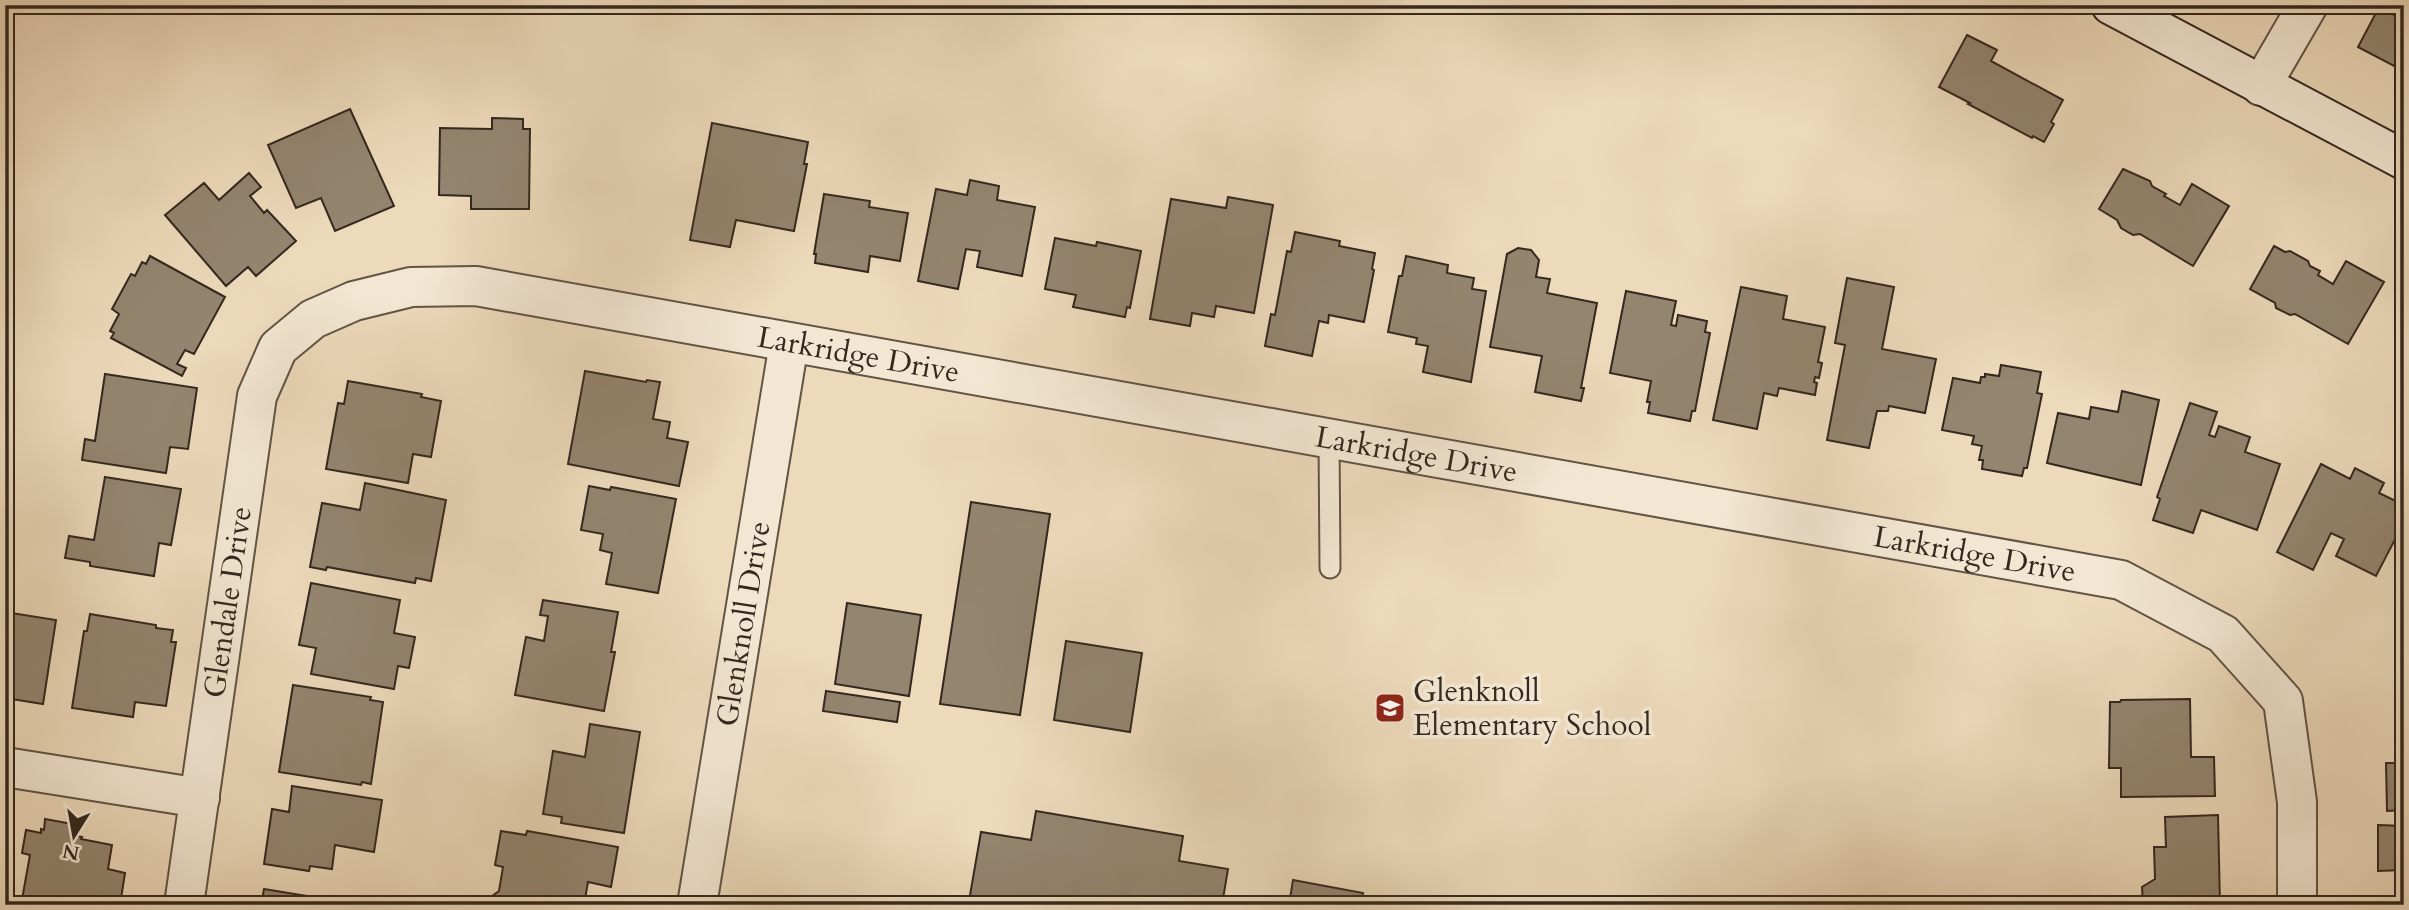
<svg xmlns="http://www.w3.org/2000/svg" width="2409" height="910" font-family="Cardo,serif">
<style>
.building{fill:#948570;stroke:#34281f;stroke-width:2}
.lines{fill:none;stroke-linecap:round;stroke-linejoin:round}
.lane-casing{stroke:#625446;stroke-width:23}
.street-casing{stroke:#625446;stroke-width:42}
.secondary-casing{stroke:#34281f;stroke-width:42}
.lane{stroke:#f3e7d3;stroke-width:19}
.street{stroke:#f3e7d3;stroke-width:38}
.secondary{stroke:#f3e7d3;stroke-width:38}
.labels{text-anchor:middle;stroke-width:7;stroke-linejoin:round;paint-order:stroke}
.street-label{font-size:30px;fill:#34281f;stroke:#f3e7d3}
.poi-label{font-size:30px;fill:#34281f;stroke:#f3e7d3;text-anchor:start}
</style>
<rect width="100%" height="100%" fill="#eddabb"/>
<filter id="stains"><feTurbulence type="fractalNoise" baseFrequency=".00286" numOctaves="4"/><feColorMatrix values="0 0 0 0 .2 0 0 0 0 .09 0 0 0 0 .02 0 0 0 .5 -.17"/></filter>
<radialGradient id="worn" r=".72"><stop offset=".6" stop-color="#630" stop-opacity="0"/><stop offset="1" stop-color="#630" stop-opacity=".3"/></radialGradient>
<path class="building" d="M2379,7L2404,20V66L2396,62L2394,66L2358,47Z
M1967,35L1997,50L1991,61L2063,100L2051,122L2054,124L2044,142L2033,136L2032,138L1968,104L1970,103L1939,87Z
M350,109L394,206L335,231L321,198L296,208L268,145Z
M492,118L523,119V129H530L529,209H471V196L439,195L440,128L492,129Z
M712,123L808,142L804,164H807L794,231L736,220L730,247L690,240Z
M2123,169L2150,181L2152,186L2166,194L2164,196L2180,205L2192,184L2229,206L2193,266L2140,234L2133,235L2121,228L2117,220L2099,209Z
M249,173L261,187L250,196L264,213L267,210L296,241L256,276L248,267L226,286L165,215L204,183L219,200Z
M970,180L999,186L997,200L1035,207L1022,276L977,267L980,251L966,249L958,289L918,281L936,189L967,195Z
M824,194L870,201L869,207L908,213L900,261L870,256L868,272L815,263L816,254H814Z
M1228,197L1273,205L1254,313L1216,306L1214,317L1192,313L1190,326L1150,319L1171,199L1226,208Z
M1295,232L1340,241L1339,246L1375,253L1372,269L1374,270L1364,322L1329,315L1328,323L1319,321L1312,356L1265,346L1271,314L1275,315L1287,251L1291,252Z
M1055,238L1096,246L1097,242L1141,251L1130,308L1127,307L1125,317L1073,307L1076,295L1045,289Z
M2274,246L2285,252L2290,251L2308,261L2310,266L2320,271L2318,275L2333,284L2346,261L2384,282L2348,344L2295,314L2290,315L2276,308L2275,303L2250,289Z
M1518,248L1531,250L1539,260L1536,277L1550,279L1547,293L1597,303L1581,388H1584L1581,401L1535,392L1542,356L1490,347L1507,254Z
M150,256L225,297L194,354L185,350L177,364L186,368L182,376L111,338L114,333L110,331L119,314L112,309L131,274L135,276L142,262L146,264Z
M1406,256L1448,265L1447,273L1474,278L1472,289L1486,291L1471,382L1423,372L1428,346L1416,344L1417,338L1388,332L1399,276H1402Z
M1847,278L1894,287L1882,349L1936,359L1925,413L1889,406L1888,411H1877L1869,448L1827,440L1845,345L1835,343Z
M1741,287L1787,296L1783,319L1825,327L1818,362L1822,363L1819,378L1815,377L1814,382L1817,383L1815,395L1779,388L1777,396L1764,393L1757,429L1713,420Z
M1626,291L1676,301L1671,325L1676,326L1678,315L1707,321L1705,332L1710,333L1695,411H1692L1690,421L1648,413L1650,402H1647L1651,381L1610,373Z
M2001,365L2041,372L2037,393L2042,394L2027,468H2024L2022,476L1982,469L1983,460H1979L1982,446L1972,444L1974,436L1942,430L1953,378L1980,383L1981,377H1985V374L1999,376Z
M585,371L646,382L647,380L660,382L653,419L670,422L667,438L688,442L679,486L568,464Z
M105,374L197,388L188,449L170,447L166,473L82,460L85,439L95,441Z
M348,381L422,394L421,397L441,401L431,457L413,454L408,483L326,469L338,403L344,404Z
M2122,391L2159,400L2141,485L2047,463L2058,413L2089,419L2091,407L2118,412Z
M2190,403L2217,412L2209,435L2215,437L2219,426L2250,437L2245,452L2280,464L2257,530L2201,510L2193,533L2153,520L2160,499L2157,497Z
M2321,464L2350,479L2355,468L2384,483L2379,493L2404,505V522L2376,576L2336,556L2344,539L2331,533L2313,570L2277,552Z
M105,477L181,489L171,545L159,543L154,576L90,566V562L65,558L69,536L94,540Z
M365,483L446,500L431,581L416,578L415,583L327,567L326,570L310,567L322,503L360,510Z
M589,486L610,490L611,487L676,499L658,593L606,584L612,553L600,550L603,534L581,530Z
M971,502L1050,514L1020,715L940,704Z
M311,583L400,600L394,633L415,637L409,668L398,666L394,689L311,674L316,648L299,645Z
M543,600L618,612L611,652H615L604,711L515,695L526,637L544,641L548,616L540,615Z
M847,603L921,615L909,696L835,684Z
M5,612L56,620L43,704L5,698Z
M90,614L156,625V628L173,630L171,642H176L166,706L135,702L133,717L72,708L84,631H87Z
M1066,641L1142,653L1130,732L1054,720Z
M293,685L371,697L370,700L383,702L371,784L362,782L361,785L279,772Z
M826,691L900,702L897,722L823,711Z
M2190,699L2191,757H2214L2215,796L2121,797V768H2109L2110,702H2120L2121,700Z
M2400,713H2404V810L2387,811L2386,763H2401Z
M590,724L640,732L624,833L561,823L562,817L543,814L553,751L585,757Z
M292,786L382,800L374,852L335,845L332,869L310,866L309,871L264,864L272,809L289,812Z
M1036,811L1183,836L1179,861L1228,869L1222,905H992L969,901L981,832L1031,840Z
M2218,815L2220,905H2143L2142,887L2155,879L2154,847H2166L2165,817Z
M45,819L78,825L77,836L82,837L81,839L112,845L108,869L125,873L120,905H21L30,855L22,853L26,830L41,833V829L44,830Z
M2378,825L2404,826V870L2378,871Z
M501,831L526,835L527,831L618,847L611,887L588,882L584,905H490L492,896L499,891L503,867L495,865Z
M1293,880L1363,893L1361,905H1289Z
M264,889L362,905H261Z"/>
<g class="lines">
<g class="lane-casing">
<path id="lane" d="M1329,439L1330,568"/>
</g>
<g class="street-casing">
<g id="street">
<path d="M2261,86L2308,5"/>
<path d="M5,767L200,798"/>
<path id="s1" d="M184,905L257,396L278,348L313,319L354,301L411,287L476,286L2121,580L2223,634L2283,701L2297,802V905"/>
<path id="s2" d="M697,905L789,343"/>
</g>
</g>
<g class="secondary-casing">
<path id="secondary" d="M2111,5L2404,160"/>
</g>
<use href="#lane" class="lane"/>
<use href="#street" class="street"/>
<use href="#secondary" class="secondary"/>
</g>
<defs>
<g id="school-square" transform="scale(1.575)"><rect x="-9" y="-9" width="18" height="18" rx="4" fill="#8f2418" stroke="#f3e7d3"/><path d="M0-5L7-2L0 1L-7-2ZM-4 1L0 2.5L4 1V4Q0 6-4 4Z" fill="#fff"/></g>
</defs>
<g fill-rule="evenodd">
<use href="#school-square" x="1390" y="708"/>
</g>
<g class="labels">
<g class="street-label">
<text dy="10" stroke="none"><textPath href="#s1" startOffset="1169">Larkridge Drive</textPath></text>
<text dy="10" stroke="none"><textPath href="#s1" startOffset="1736">Larkridge Drive</textPath></text>
<text dy="10" stroke="none"><textPath href="#s1" startOffset="2303">Larkridge Drive</textPath></text>
<text dy="10" stroke="none"><textPath href="#s1" startOffset="306">Glendale Drive</textPath></text>
<text dy="10" stroke="none"><textPath href="#s2" startOffset="285">Glenknoll Drive</textPath></text>
</g>
<g class="poi-label">
<text x="1413" y="701">Glenknoll<tspan x="1413" dy="34">Elementary School</tspan></text>
</g>
</g>
<rect width="2409" height="910" fill="none" stroke="#eddabb" stroke-width="28"/>
<rect x="7" y="7" width="2395" height="896" fill="none" stroke="#34281f" stroke-width="3.5"/>
<rect x="14" y="14" width="2381" height="882" fill="none" stroke="#34281f" stroke-width="2"/>
<g transform="translate(74 836) rotate(191)" stroke="#f3e7d3" stroke-width="5" paint-order="stroke">
<path d="M0-5L12 26L0 18L-12 26Z" fill="#34281f"/>
<text y="-10" font-size="19" font-weight="bold" text-anchor="middle" fill="#34281f">N</text>
</g>
<rect width="100%" height="100%" filter="url(#stains)"/>
<rect width="100%" height="100%" fill="url(#worn)"/>
</svg>
